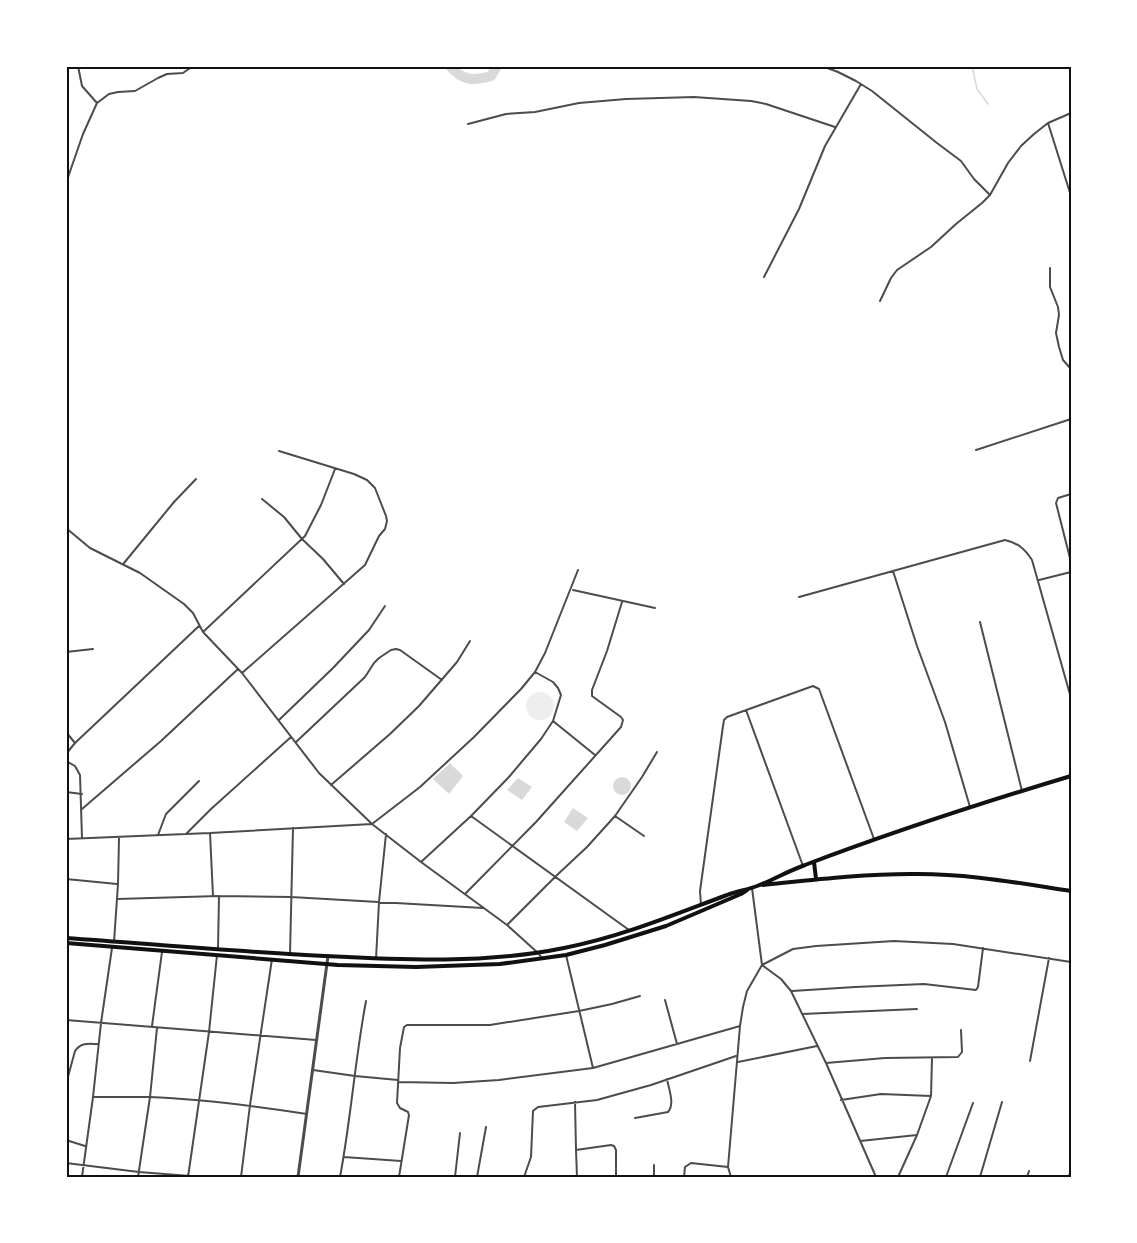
<svg xmlns="http://www.w3.org/2000/svg" width="1137" height="1243" font-family="Rubik,sans-serif">
<style>
.green{fill:#eee}
.water{fill:#d9d9d9}
.lines{fill:none;stroke-linecap:round;stroke-linejoin:round}
.stream{stroke:#d9d9d9;stroke-width:1.5}
.river{stroke:#d9d9d9;stroke-width:10}
.pedestrian{stroke:#4c4c4c;stroke-width:2}
.minor{stroke:#4c4c4c;stroke-width:2}
.tertiary{stroke:#4c4c4c;stroke-width:3}
.primary{stroke:#111;stroke-width:4}
.neatline{fill:none;stroke:#111;stroke-width:2}
</style>
<rect width="100%" height="100%" fill="#fff"/>
<path class="green" d="M526 706a14 14 0 1 1 28 0a14 14 0 1 1-28 0Z"/>
<path class="water" d="M450,763L463,776L449,794L433,779Z
M613 786a9 9 0 1 1 18 0a9 9 0 1 1-18 0Z
M518,778L532,787L522,800L507,790Z
M573,808L588,818L577,831L564,822Z"/>
<g class="lines">
<path class="stream" d="M972,66L977,89L988,104"/>
<path class="river" d="M450,66C462,81 474,81 491,76L497,66"/>
<path class="pedestrian" d="M158,835L166,814L199,781"/>
<path class="minor" d="M78,66L82,86L97,103
M822,66L838,72L856,81L872,91L937,143L961,161L974,179L989,194
M1048,123L1071,196
M468,124L506,114L535,112L579,103L626,99L694,97L751,101L766,104L835,127
M66,183L83,134L97,103L109,94L118,92L135,91L158,78L167,74L183,73L193,66
M1050,268V287L1058,307L1059,315L1056,333L1059,347L1063,360L1071,369
M764,277L799,209L825,146L861,84
M880,301L891,278L897,270L931,247L956,224L982,203L990,195L1008,163L1021,146L1034,134L1048,123L1071,113
M976,450L1071,419
M1071,494L1058,498L1056,503L1071,562
M262,499L284,517L302,539L323,559L344,584
M66,528L90,548L140,573L184,604L193,613L203,632L242,673L319,773L372,824L421,862L507,925L538,953L542,958
M124,563L174,502L196,479
M893,571L917,646L945,722L970,807
M1039,580L1071,572
M573,590L655,608
M799,597L1005,540C1018,543 1025,549 1032,560L1071,698
M980,622L1022,791
M203,632L305,536L321,505L335,469
M66,652L93,649
M242,673L365,565L379,536L385,529L387,521L386,516L375,488L367,480L354,474L279,451
M746,710L803,866
M279,720L333,668L369,630L385,606
M553,721L595,755
M66,732L75,743L66,754
M296,742L365,677L374,663L379,658L391,650L396,649L400,650L442,680
M75,743L199,626
M66,761L75,766L80,775L82,838
M331,785L390,734L419,706L457,662L470,641
M66,792L82,794
M82,809L161,741L238,669
M471,816L629,930
M615,816L644,836
M210,833L213,896
M186,834L211,809L291,737
M66,839L210,833L372,824L420,787L474,737L521,689L535,672L545,653L578,570
M421,862L471,816L508,778L541,739L553,721L561,695L558,688L553,682L535,672
M66,879L117,884
M465,894L536,822L621,727L623,720L621,717L592,696V690L607,651L622,602
M117,899L219,896L291,897L483,908
M701,905L700,891L723,726L724,720L727,717L813,686L819,689L874,839
M507,925L556,876L587,847L615,816L642,777L657,752
M114,942L118,884L119,838
M218,949L219,896
M290,954L293,828
M566,955L593,1068
M376,959L379,902L386,834
M792,991L855,987L924,984L976,990L978,987L983,948
M665,1000L677,1044
M802,1014L917,1009
M66,1020L316,1040
M152,1026L162,952
M1030,1061L1049,958
M738,1062L817,1046
M826,1063L885,1058L958,1057L962,1052L961,1030
M313,1070L355,1076L398,1080
M398,1082L453,1083L499,1080L593,1068L740,1026
M66,1084L75,1051C81,1042 89,1044 98,1044
M93,1097C112,1097 130,1097 149,1097C202,1099 255,1106 307,1114
M841,1100L881,1094L931,1096
M575,1102L576,1150
M635,1118L668,1112C675,1104 669,1090 667,1079
M66,1140L85,1146
M860,1141L917,1135
M344,1157L401,1161
M66,1163L139,1172L203,1177
M654,1165V1177
M82,1177L93,1097L101,1023L112,948
M138,1177L150,1097L157,1028
M188,1177L209,1032L217,955
M241,1177L250,1105L272,959
M340,1177C351,1119 355,1059 366,1001
M399,1177L409,1115L408,1112L400,1108L397,1103L400,1048L404,1027L407,1025H490L579,1011L612,1004L640,996
M455,1177L460,1133
M477,1177L486,1127
M524,1177L531,1157L533,1111L538,1107L597,1100L651,1085L736,1056
M577,1177L576,1150L611,1145L614,1146L616,1150V1177
M684,1177L685,1167L691,1163L728,1167
M731,1177L728,1167L740,1026L743,1007L747,991L762,965L752,888
M876,1177L826,1063L791,991L781,979L762,965L793,949L816,946L894,941L953,944L1071,962
M898,1177L917,1135L931,1096L932,1058
M946,1177L973,1103
M980,1177L1002,1102
M1027,1177L1029,1171
M1069,1177L1071,1168"/>
<path class="tertiary" d="M298,1177L328,956"/>
<path class="primary" d="M814,862L816,879
M763,885C812,880 861,874 911,874C965,873 1018,883 1071,891
M66,938C152,944 239,952 325,956C404,960 486,964 564,948C621,937 673,915 727,895C737,891 747,890 757,886C773,880 788,871 805,865C892,832 981,803 1071,776
M66,943L338,965L416,967L500,964L566,955L605,945L666,926L741,894L747,890"/>
</g>
<rect width="1137" height="1243" fill="none" stroke="#ffffff" stroke-width="135"/>
<rect x="68" y="68" width="1002" height="1108" class="neatline"/>
</svg>
